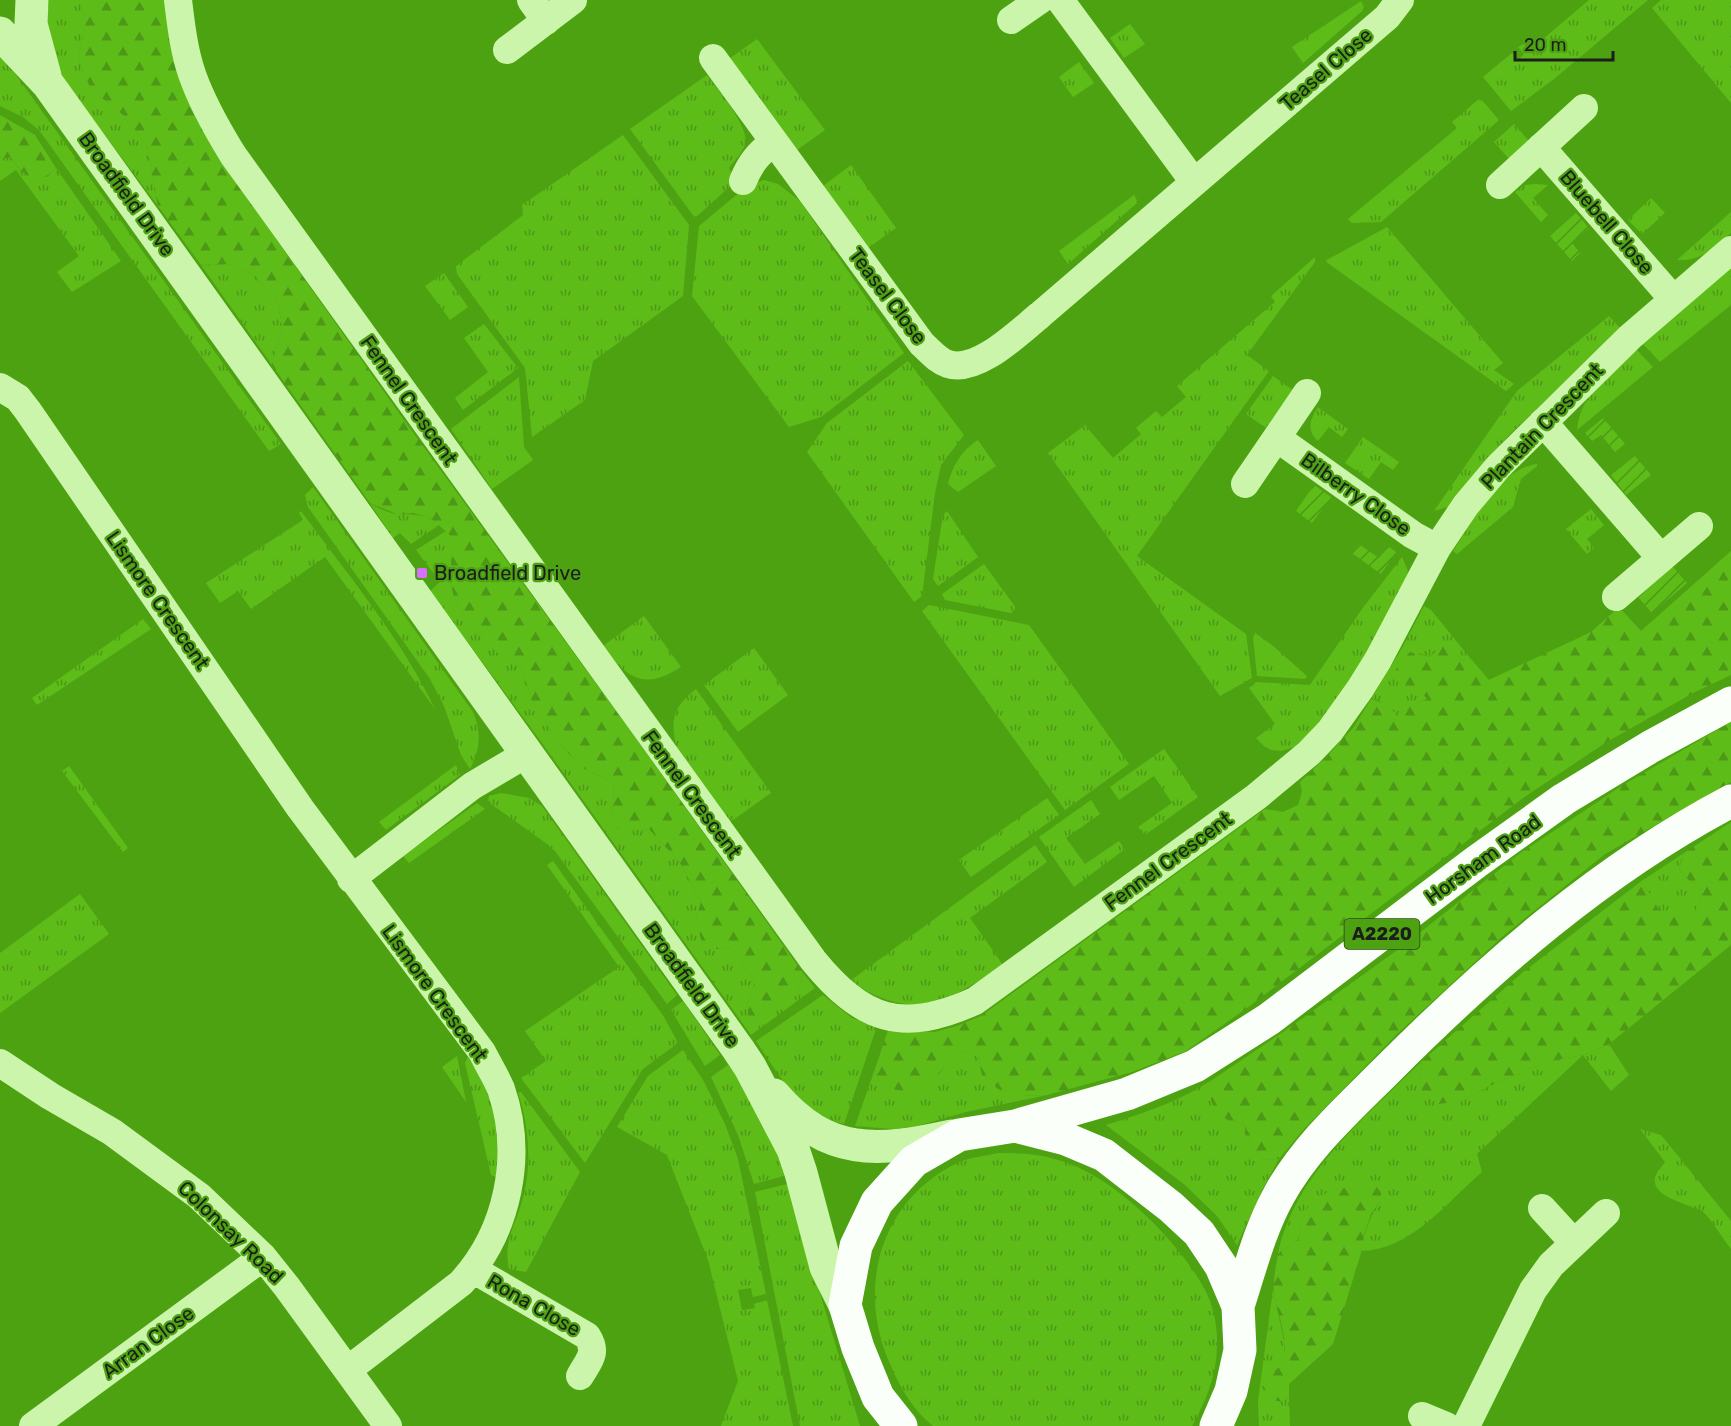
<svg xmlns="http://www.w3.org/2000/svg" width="1731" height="1426" font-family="Rubik,sans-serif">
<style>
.grass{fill:url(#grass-tufts)}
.forest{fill:url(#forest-firs)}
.garden{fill:url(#garden-furrows)}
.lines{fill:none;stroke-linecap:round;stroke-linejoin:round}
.minor{stroke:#cbf5ab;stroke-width:28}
.tertiary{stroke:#cbf5ab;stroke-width:33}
.primary{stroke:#fbfff9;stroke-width:33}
.poi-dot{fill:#d96fff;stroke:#4da211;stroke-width:2}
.labels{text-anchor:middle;stroke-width:4.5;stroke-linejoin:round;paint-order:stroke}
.shield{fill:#4da211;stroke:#2b4519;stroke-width:1.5}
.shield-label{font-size:18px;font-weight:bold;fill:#1d1d1d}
.street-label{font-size:20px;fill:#1d1d1d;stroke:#4da211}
.poi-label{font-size:20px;fill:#1d1d1d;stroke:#4da211;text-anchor:start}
</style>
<defs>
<pattern id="grass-tufts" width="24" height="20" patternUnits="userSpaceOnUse" patternTransform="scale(1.5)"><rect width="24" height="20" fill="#5ebc19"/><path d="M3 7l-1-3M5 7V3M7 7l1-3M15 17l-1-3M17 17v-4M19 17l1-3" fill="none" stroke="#4d9816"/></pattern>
<pattern id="forest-firs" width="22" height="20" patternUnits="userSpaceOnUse" patternTransform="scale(1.5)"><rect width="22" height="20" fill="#5ebc19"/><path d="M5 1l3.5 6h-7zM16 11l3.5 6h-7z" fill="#4d9816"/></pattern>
<pattern id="garden-furrows" width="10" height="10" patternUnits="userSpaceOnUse" patternTransform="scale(1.5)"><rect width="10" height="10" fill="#5ebc19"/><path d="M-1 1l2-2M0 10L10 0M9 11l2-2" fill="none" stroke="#4d9816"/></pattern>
</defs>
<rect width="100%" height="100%" fill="#4da211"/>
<path class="grass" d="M49,0H79L86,23L78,59L91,89L122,114L147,145L158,206L71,90L56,65L46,23Z
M1589,0H1648L1554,79L1511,111L1483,77L1512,53L1518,60L1524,54L1518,47L1524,44L1530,50Z
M1661,0H1731V103L1652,8Z
M1361,1L1364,7L1362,11L1303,63L1292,47Z
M1130,24L1145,44L1124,58L1110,38Z
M757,39L825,130L797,150L729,59Z
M0,54L6,61L281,444L269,451L39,130L23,117L0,106Z
M1079,62L1094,83L1073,97L1059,77Z
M707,75C717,89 751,128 745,145C742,153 734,161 729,168L736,181L695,218L630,129Z
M1480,98L1499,120L1381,222L1352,223L1348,219L1457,128L1452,122Z
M1514,124L1530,142L1510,160L1494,142Z
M623,135L689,225L683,296L593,361L585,400L532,437L525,368L457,274L456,266L523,215L522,205Z
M10,157L21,171L47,177L56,168L121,261L72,292L57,272L79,256L16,170L0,181V159Z
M851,165L896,228L868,248L823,186Z
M764,180L778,184L800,201L904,353L821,417L789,427L692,296L699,226L747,186Z
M1536,184L1548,185L1533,198L1548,215L1541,222L1515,192L1525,185Z
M1134,195L1138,202L1068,264L1059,251Z
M1651,198L1665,213L1642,234L1628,220Z
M1731,212V233C1714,247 1701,262 1677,260Z
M1387,227L1503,363L1494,370L1514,384L1506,391L1325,261Z
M1315,257V262L1247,355L1269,371L1137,556L1246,634L1252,678L1220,696L1048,453L1085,425L1113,458L1141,434L1136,428L1156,411L1162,417L1186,397L1177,386L1275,302L1271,296Z
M229,264L255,276L277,299L282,325L272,365L201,265Z
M1731,265V305L1660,362L1642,343Z
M444,273L468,307L450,320L425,286Z
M1609,316L1621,329L1507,437L1448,507L1434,511L1517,391Z
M484,324L518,368L463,410L455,398L488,372L464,338Z
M1636,349L1653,367L1577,430C1580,394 1611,372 1636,349Z
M908,361L964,435L941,465L935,493L922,596L914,602L807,452L827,423Z
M1273,376L1293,390L1266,428L1246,414Z
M519,377L524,447L533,460L492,489L451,429Z
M1318,407L1348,429L1342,437L1329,427L1318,441C1306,430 1310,420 1318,407Z
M1363,437L1399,462L1393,470L1381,462L1369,479L1345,463Z
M978,440L996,466L958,492L948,484C952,466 962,450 978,440Z
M1537,464V466L1521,479L1513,507L1457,554L1453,551C1474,520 1497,470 1537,464Z
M313,487L473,712C482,733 480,749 470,769L461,755L444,706L430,679L308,507L305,495Z
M370,503C378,508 387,513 397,514C413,515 426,513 439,525L411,544L400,533L393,538Z
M1591,509L1604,525L1587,539L1594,548L1587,554L1566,529Z
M301,511C348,575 401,638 435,709L325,557L251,609L238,591L220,603L206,583L303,520L299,513Z
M947,511L978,557L938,586L933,579L943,515Z
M446,531L452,537C453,554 449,571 452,588C456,609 480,640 497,652C505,658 513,662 521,666L532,701L555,738L581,767L614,783L612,818L629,831L649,829L679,861L701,902L696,920L717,949L731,947L755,982L747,1005L797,994L803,973L815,988L751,1035L542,743L430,591L440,582L416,550Z
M1402,557L1408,571L1401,594L1340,698L1298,746L1281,751L1271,750L1264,746L1256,738L1275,724L1249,688L1256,682L1310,685L1362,609Z
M984,564L1016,608L1011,613L945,600L942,594Z
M929,605L1029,625L1129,764L1065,810L922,611Z
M1424,606L1431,610L1471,659L1462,661L1450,648L1434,651L1430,657L1419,653L1418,687L1427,699L1411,706L1397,716L1378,700L1371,699L1402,648Z
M644,616L681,667C643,691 627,678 603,646Z
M143,619L151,629L37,705L32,698Z
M1255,633L1272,645L1307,676L1305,679L1257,676L1253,638Z
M754,648L788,695L738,732L704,685Z
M696,689L771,793L730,822L677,748C669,720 674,706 696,689Z
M1164,749L1198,797L1145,835L1138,827L1172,803L1154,776L1119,800L1110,787Z
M456,765L460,775L386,830L379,822Z
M69,766L128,848L123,852L62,771Z
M501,793L529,798L542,806L677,995L667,1004L555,851L543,841L488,802L489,796Z
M1047,798L1059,815L971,877L959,860Z
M1091,800L1100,814L1066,838L1085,864L1119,841L1125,849L1074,887L1039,837Z
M477,803L485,809L409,863L403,856Z
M1035,845L1047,862L970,918L1003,965C946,1003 914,1023 850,981Z
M1684,853L1679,870L1690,881L1700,886L1702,898L1693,914C1646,921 1666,907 1640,882Z
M553,861L664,1017L678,1043L643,1069L585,1163L521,1078L546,1061L525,1031L619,967L547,865Z
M80,894L109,934L0,1013V953Z
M823,995L852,1018L877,1026L844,1124C798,1112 781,1078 756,1041Z
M683,1001L720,1055L705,1066L671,1010Z
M1609,1044L1629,1075L1611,1091L1583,1055L1477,1154L1482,1172C1447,1202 1411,1250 1361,1251C1364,1232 1370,1216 1381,1200L1300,1227L1299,1239L1278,1254C1295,1173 1366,1117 1422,1061L1419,1076L1462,1101L1489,1086L1549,1061L1584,1055Z
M683,1050L703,1080L725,1124L738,1159L766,1294L753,1297L751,1288L738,1290L742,1310L755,1308L754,1304L767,1300L793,1426H721L738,1381L708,1260L667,1155L617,1127L648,1076Z
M964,1051L978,1055L982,1075L1017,1096L1047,1095L966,1112L917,1126L894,1129L855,1126L875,1069L879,1082L939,1074L950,1061Z
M457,1056L466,1102L442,1067Z
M468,1057C482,1079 493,1102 497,1128C500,1143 498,1161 497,1177L491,1175L465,1063Z
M728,1065L757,1103L773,1137L784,1176L754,1184L738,1135L711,1077Z
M1215,1078L1208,1090L1226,1119L1244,1124L1249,1141L1263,1160L1279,1159L1262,1190L1237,1245L1217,1216L1185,1185L1106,1125C1147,1112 1178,1102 1215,1078Z
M521,1092L580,1172L526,1272L509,1269C503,1239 516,1225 523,1198C532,1165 529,1125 518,1093Z
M1640,1129L1661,1135L1731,1221V1249C1723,1239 1711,1218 1702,1211C1689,1204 1651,1197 1655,1178C1656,1172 1662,1167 1665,1162Z
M998,1153C1025,1153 1044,1154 1070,1164C1120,1183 1180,1243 1205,1290C1214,1306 1218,1330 1217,1348C1216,1377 1206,1401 1192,1426H933C914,1411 900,1388 891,1366C855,1289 880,1197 962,1161C973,1157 986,1156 998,1153Z
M787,1184L860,1426H800L755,1192Z
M1273,1289L1284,1341V1362L1278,1371L1282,1402L1289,1396L1290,1426H1259L1258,1401Z"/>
<path class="forest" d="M79,0H165L237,184L404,420L640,744L803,973L797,994L785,1005L764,1018L749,1017L747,1005L755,982L731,947L717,949L702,943L696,920L701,902L679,861L649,829L629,831L618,828L612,818L614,783L581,767L555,738L532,701L521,666C513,662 504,658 497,652C480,640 456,609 452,588C449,571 453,554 452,537L432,519L414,513L397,514L370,503L272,365L282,325L277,299L255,276L229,264L201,265L158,206L147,145L122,114L91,89L78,59L86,23Z
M0,115L35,135L56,168C35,189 25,176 10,157L0,159Z
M1731,551V675L1693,693L1605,743L1523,798L1247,1008L1186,1051L1132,1072L1047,1095L1017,1096L998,1089L982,1075L978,1055L964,1051C933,1072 922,1108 879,1082L875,1069L888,1030L935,1032L957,1026L981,1016L1265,809L1283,812L1298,805L1302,792L1300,782L1329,754L1354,727L1371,699L1388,705L1397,716L1411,706L1427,699L1418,688C1408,689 1401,687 1395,678L1397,666L1410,652L1430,657L1441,646L1450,648L1462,661L1471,659L1489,680L1591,632L1619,607L1641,631Z
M1731,722V782L1605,854L1503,936L1396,1035L1305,1128L1279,1159L1263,1160L1249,1141L1244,1124C1218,1117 1215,1116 1208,1089L1215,1078L1289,1028L1403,946L1519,854L1623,785Z
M1731,822V945L1609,1044L1584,1055L1549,1061L1489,1086L1462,1101L1438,1104L1421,1091L1419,1076L1422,1061L1522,973L1640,882C1665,906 1648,921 1693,914L1702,898L1700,886L1690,881L1679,870L1684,853Z
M1371,1185L1378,1187L1381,1192V1200L1371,1214L1364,1234L1361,1253L1333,1344L1289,1384V1396L1282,1402L1273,1400L1265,1394L1269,1374C1299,1361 1277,1316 1274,1292C1273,1280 1276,1266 1278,1254L1299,1239C1302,1192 1330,1189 1371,1185Z"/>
<path class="garden" d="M1576,213L1589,228L1572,243L1580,253L1572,261L1550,236Z
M1603,418L1625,444L1615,452L1601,435L1592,441L1585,433Z
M1635,456L1651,475L1626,495L1611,475Z
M1314,485L1331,497L1312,523L1296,511Z
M1359,544L1379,558L1388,546L1396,552L1381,574L1352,553Z
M1672,566L1687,583L1652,613L1637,596Z"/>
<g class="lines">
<path class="minor" d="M178,0C181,25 184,51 192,74C202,103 217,129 233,155L813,960C863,1021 902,1034 975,1001L1256,797L1309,753L1330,731L1360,689L1378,660L1437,548L1466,505L1498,467L1630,337L1731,250
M531,0L546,21
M1060,0L1194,182
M1011,20L1040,0
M507,50L573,0
M713,58L922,344C930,351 938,361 948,364C977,374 1019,332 1040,315L1387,17L1400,0
M1541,147L1673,299
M743,181C750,164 758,153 774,142
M1500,185L1584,108
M0,387L18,398L28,411L300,808L482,1052C488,1064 496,1077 501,1089C524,1155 508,1232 461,1283L349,1369
M1543,422L1661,558
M1277,438L1413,535L1437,548
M1245,484L1307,393
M1616,597L1699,526
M351,879L472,786L526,754
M0,1063L50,1096L112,1132L199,1196L263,1257L287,1287L388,1426
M1542,1208L1574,1243
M474,1270L587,1336C598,1353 589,1360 580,1376
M1422,1416L1446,1426
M33,1426L263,1257
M1466,1426L1533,1290L1551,1265L1606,1213"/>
<path class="tertiary" d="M32,0L31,24L45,76
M0,33L48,84L738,1049L750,1067L793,1149L801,1173L826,1267L845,1305
M774,1095C827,1157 878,1152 951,1136"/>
<path class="primary" d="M1015,1126L1127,1094L1195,1066L1269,1019L1476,862L1564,799L1650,747L1731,703
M1238,1306C1250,1269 1260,1229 1279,1195C1306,1146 1349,1108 1388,1069C1491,966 1602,869 1731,801
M901,1426L878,1397L858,1348L845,1305L856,1246L877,1202L914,1161L959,1135L1015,1126L1066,1139L1104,1155L1171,1207L1199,1233L1221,1266L1238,1306L1240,1350L1231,1391L1216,1426"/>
</g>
<rect class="poi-dot" x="416" y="567" width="12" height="12" rx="3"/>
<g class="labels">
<rect class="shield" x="1344.5" y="919" width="75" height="30" rx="4.5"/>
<g class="shield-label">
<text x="1382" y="940">A2220</text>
</g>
<g class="street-label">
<text transform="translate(1326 69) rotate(-41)" y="7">Teasel Close</text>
<text transform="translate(127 194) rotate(54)" y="7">Broadfield Drive</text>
<text transform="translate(1607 222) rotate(49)" y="7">Bluebell Close</text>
<text transform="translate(888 296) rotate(53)" y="7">Teasel Close</text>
<text transform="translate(409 400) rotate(55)" y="7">Fennel Crescent</text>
<text transform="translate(1542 426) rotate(-46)" y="7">Plantain Crescent</text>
<text transform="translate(1356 494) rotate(35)" y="7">Bilberry Close</text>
<text transform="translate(158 600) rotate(55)" y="7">Lismore Crescent</text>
<text transform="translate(692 794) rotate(54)" y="7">Fennel Crescent</text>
<text transform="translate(1483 859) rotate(-36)" y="7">Horsham Road</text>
<text transform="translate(1168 861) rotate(-36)" y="7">Fennel Crescent</text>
<text transform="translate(692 985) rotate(54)" y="7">Broadfield Drive</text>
<text transform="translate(435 993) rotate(54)" y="7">Lismore Crescent</text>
<text transform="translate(231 1232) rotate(44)" y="7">Colonsay Road</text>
<text transform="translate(534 1305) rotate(30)" y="7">Rona Close</text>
<text transform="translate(148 1342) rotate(-36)" y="7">Arran Close</text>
</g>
<g class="poi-label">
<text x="434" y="580">Broadfield Drive</text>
</g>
</g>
<path d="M1515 51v9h98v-9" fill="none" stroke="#1d1d1d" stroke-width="3"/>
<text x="1524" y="51" font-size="18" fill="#1d1d1d" stroke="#4da211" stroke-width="4.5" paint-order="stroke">20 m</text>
</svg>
